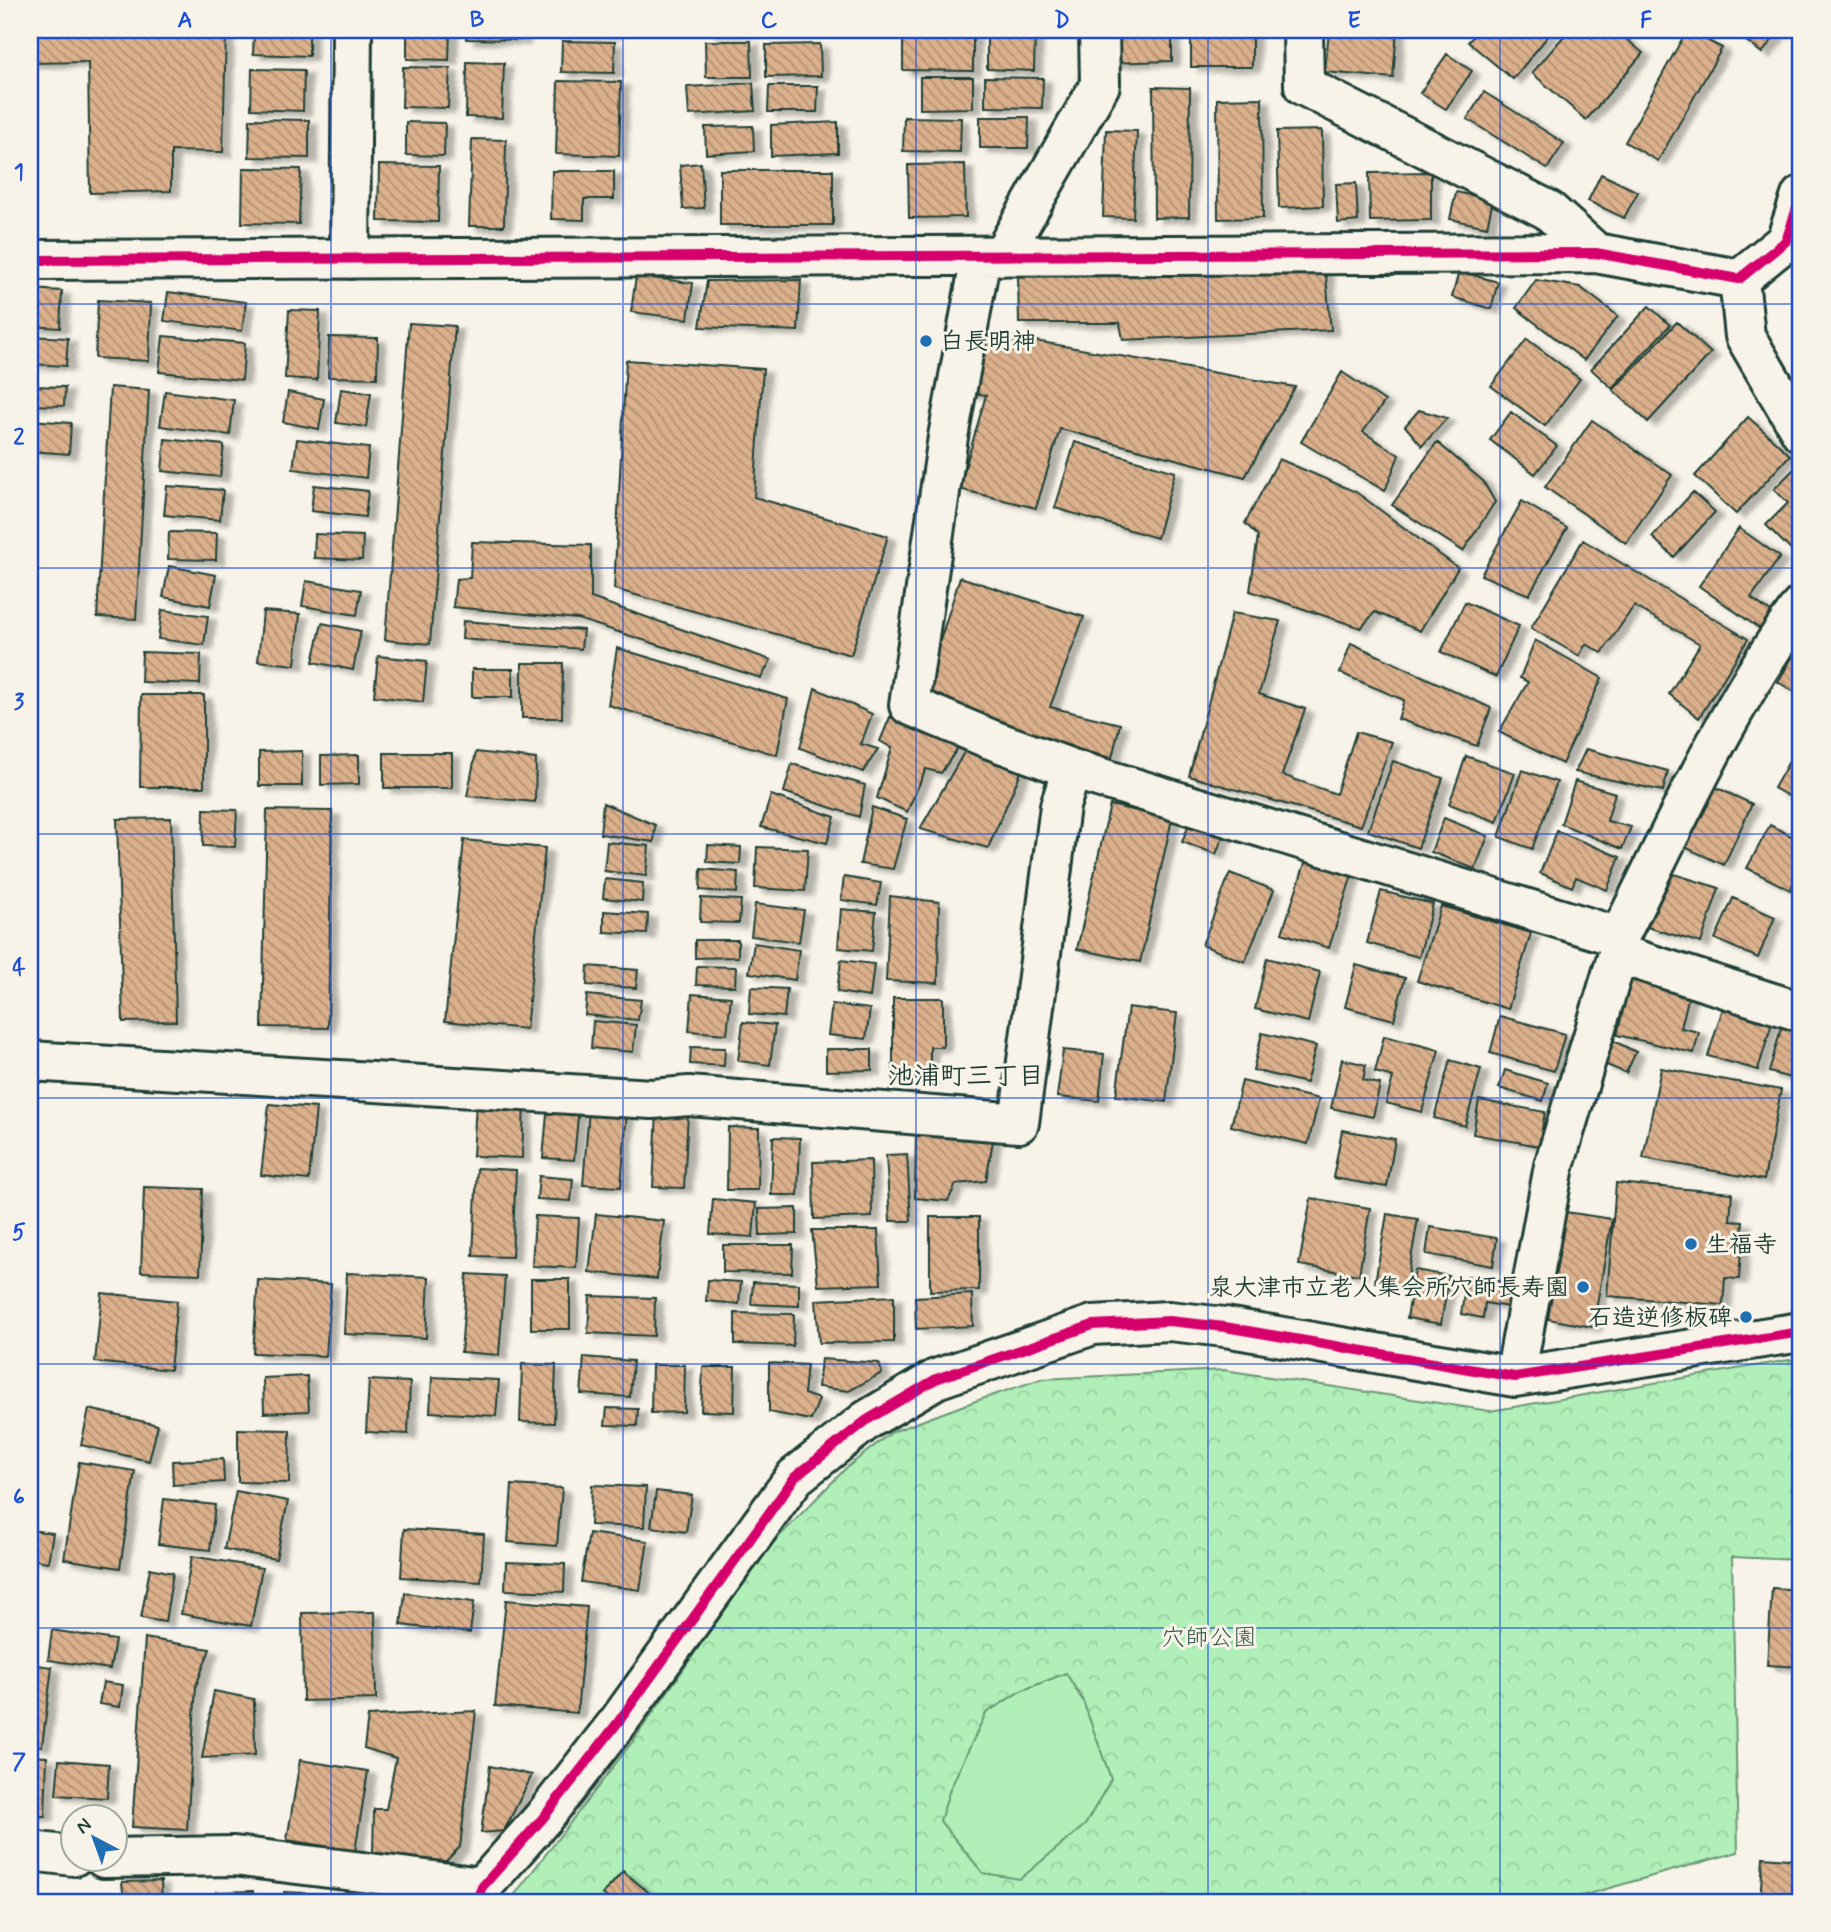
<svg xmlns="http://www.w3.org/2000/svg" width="1831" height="1932" font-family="Mynerve,'Klee One',sans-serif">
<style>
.park{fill:url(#park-crowns);stroke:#689676;stroke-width:2}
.pitch{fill:#b0efb7;stroke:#689676;stroke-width:2}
.building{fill:url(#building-back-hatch);stroke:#1f3d34;stroke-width:2;filter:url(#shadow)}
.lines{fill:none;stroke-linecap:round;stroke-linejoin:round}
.minor-casing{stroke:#1f3d34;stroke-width:44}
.minor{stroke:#f7f3e8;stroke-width:38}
.cycleway-casing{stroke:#f7f3e8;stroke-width:15}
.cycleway{stroke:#d6006c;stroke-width:10}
.grid{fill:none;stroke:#1d4ed8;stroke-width:2;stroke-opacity:0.55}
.poi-dot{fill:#1f6fb2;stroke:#f7f3e8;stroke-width:2.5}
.labels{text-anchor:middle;stroke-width:6;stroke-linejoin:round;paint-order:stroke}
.poi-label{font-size:24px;font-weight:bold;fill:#1f3d34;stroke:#f7f3e8;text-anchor:start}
.park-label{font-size:24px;fill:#355848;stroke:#f7f3e8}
.neighbourhood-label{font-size:26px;font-weight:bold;fill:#1f3d34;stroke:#f7f3e8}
.neatline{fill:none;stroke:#1d4ed8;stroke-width:2.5}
.grid-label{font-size:23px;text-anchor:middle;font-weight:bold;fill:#1d4ed8}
</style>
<defs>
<pattern id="park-crowns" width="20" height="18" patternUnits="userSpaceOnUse" patternTransform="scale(1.75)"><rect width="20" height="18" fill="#b0efb7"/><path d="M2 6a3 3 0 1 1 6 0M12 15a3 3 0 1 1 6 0" fill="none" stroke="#97ce9e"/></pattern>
<pattern id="building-back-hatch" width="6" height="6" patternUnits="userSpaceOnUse" patternTransform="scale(1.75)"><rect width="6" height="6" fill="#dbb08c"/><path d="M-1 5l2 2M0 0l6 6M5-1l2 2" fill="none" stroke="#b19073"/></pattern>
<filter id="shadow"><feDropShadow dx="8" dy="4.5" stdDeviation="2" flood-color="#0004"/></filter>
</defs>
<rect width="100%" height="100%" fill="#f7f3e8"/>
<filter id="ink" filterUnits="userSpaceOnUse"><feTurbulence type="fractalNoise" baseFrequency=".0143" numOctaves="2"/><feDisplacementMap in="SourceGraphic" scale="14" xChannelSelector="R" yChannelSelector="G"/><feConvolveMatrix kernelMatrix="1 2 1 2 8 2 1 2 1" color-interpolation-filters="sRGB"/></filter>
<g filter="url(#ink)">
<path class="park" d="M1801,1358V1560L1732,1557L1738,1852L1560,1902H509L633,1741L769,1547L846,1468L892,1432L967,1404L1041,1379L1224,1370L1490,1411Z"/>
<path class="pitch" d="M1066,1673L1083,1701L1111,1779L1085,1825L1020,1879L983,1873L940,1821L950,1789L986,1713L1021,1691Z"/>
<path class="building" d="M30,30H226L223,152L171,151V191L90,193L88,62L30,63Z
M254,30H309V56L253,54Z
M407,30H450L449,60L407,59Z
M466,30H522V40L466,39Z
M563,30H614L613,34L562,33Z
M708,30H756V32L708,33Z
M1105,30H1172V61L1106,63Z
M1191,30H1252V67H1191Z
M1329,30H1397L1393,78L1325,72Z
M1479,30H1553L1513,79L1468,42Z
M1569,30H1584L1592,37L1598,30H1616L1643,53L1586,120L1532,73Z
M1687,30L1722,48L1658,161L1625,142Z
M1732,30H1780L1762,53Z
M987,32L1035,33L1034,71L987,69Z
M903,33L973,34V71L903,70Z
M562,41L615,42L614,73L561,72Z
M705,41H751L752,77H706Z
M820,44L821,76L766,77V45Z
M1447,54L1472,71L1446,109L1420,93Z
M467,62L504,63L502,118L466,117Z
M403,67L450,68L448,108L402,107Z
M252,69L304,70L303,111L251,109Z
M920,77H973V108L920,109Z
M985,77L1043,78L1042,108L985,107Z
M558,81L621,82L619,156L556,154Z
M753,83L755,111L689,115L687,87Z
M769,86H818L817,112H768Z
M1153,87L1190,88L1189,217L1154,218Z
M1484,92L1564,143L1547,169L1467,119Z
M1262,98L1263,218L1218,219L1217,99Z
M904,117L961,118L960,152L903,151Z
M980,117H1029L1028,148H980Z
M250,119L309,120V158L249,157Z
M406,122L445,123L444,156L406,155Z
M838,122V153L771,156V125Z
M753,126L754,151L706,154L705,127Z
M1106,130L1137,131L1133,218L1103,217Z
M1322,130L1323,206L1279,208L1277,131Z
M472,139L506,140L504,226H469Z
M701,163L704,208L683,209L680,165Z
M965,164L966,217L909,218L908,165Z
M379,165L439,166L438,222L378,221Z
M243,168L301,169L299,224L242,223Z
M720,170H833V225H720Z
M552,171H614V199H584V220L551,219Z
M1431,172V220L1370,221L1369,173Z
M1601,174L1638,192L1624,218L1588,201Z
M1356,183L1358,221L1338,223L1336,184Z
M1456,192L1493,200L1487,227L1450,219Z
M1325,265L1331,330L1123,340L1120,323H1019L1018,274Z
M1459,271L1498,282L1491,309L1452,297Z
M636,276L693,283L688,319L631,312Z
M801,280L798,331L700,327L707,281Z
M1536,280L1580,287L1618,316L1584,360L1516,308Z
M30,289L62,291L60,328L30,326Z
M168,292L246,302L242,331L164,321Z
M98,300L151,303L149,361L95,358Z
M1649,306L1670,325L1612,388L1591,369Z
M289,310L320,311L317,380L285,378Z
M1677,322L1711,353L1648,422L1613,390Z
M409,323L455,326L430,644L385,640Z
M984,332L1295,387L1245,477L1060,429L1036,508L959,489L986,395L966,392Z
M30,336L68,338L66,366L30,364Z
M163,336L245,343L242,380L159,372Z
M329,337L378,338L377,378L328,377Z
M1527,339L1580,379L1545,426L1491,386Z
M626,360L763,369L754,497L888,536L851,655L614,589Z
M1342,372L1385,401L1363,432L1399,455L1385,491L1301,442Z
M30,386L65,387L64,406L30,405Z
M110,387L149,390L136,619L97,617Z
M341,389L371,393L366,427L336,423Z
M165,391L234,400L230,435L160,426Z
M288,392L324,399L319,429L283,422Z
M1419,410L1447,418L1422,446L1405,426Z
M1511,412L1557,446L1535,474L1490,440Z
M1748,417L1790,455L1736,514L1695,476Z
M30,420L71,423L69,454L30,451Z
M1592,420L1672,475L1626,543L1545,487Z
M165,439L224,445L220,477L162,471Z
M297,439L369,448L366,478L293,469Z
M1075,442L1175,472L1157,538L1055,508Z
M1437,442L1483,481L1495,502L1463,551L1392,505Z
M1279,459L1356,492L1458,568L1420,631L1375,612L1361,628L1250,591L1258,536L1245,523Z
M1796,467L1801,476V560L1766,525L1788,503L1774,489Z
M314,485L368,491L365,517L311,511Z
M167,486L223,490L220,520L164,515Z
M1693,492L1715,512L1674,557L1652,537Z
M1522,501L1567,528L1529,595L1481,575Z
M1739,528L1780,557L1751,598L1775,615L1763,631L1699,586Z
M169,532L217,533L216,560L168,559Z
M315,534L363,536L362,560L314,558Z
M1583,540L1748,639L1699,718L1669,694L1700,644L1634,606L1602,653L1586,644L1579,656L1531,628Z
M472,542L591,545V598L771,660L761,678L578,619L453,607L456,579L470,578Z
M169,566L216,575L210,606L163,597Z
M960,577L1084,617L1050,707L1120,724L1112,758L1018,735L929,704L927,682Z
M306,581L361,590L357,615L302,606Z
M1465,602L1519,626L1496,677L1441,652Z
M162,610L208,616L204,645L158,639Z
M263,611L300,614L295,665L258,661Z
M1232,613L1280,621L1259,694L1305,709L1282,775L1336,794L1356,732L1392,742L1361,826L1189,776Z
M463,621L583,630L581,649L462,639Z
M322,623L361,631L353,670L313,662Z
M1535,640L1602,678L1562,764L1499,732L1528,682L1520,678Z
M1351,643L1491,708L1477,746L1398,719L1404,700L1340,673Z
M617,648L788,699L777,755L608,705Z
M1797,649L1801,652V696L1778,682Z
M142,652L201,654L200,684L141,682Z
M378,656L427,661L423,702L374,696Z
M522,663H563L562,718H522Z
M472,669H513V697H472Z
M815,688L872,714L861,744L878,749L863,772L800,748Z
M141,695H204V787H140Z
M890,717L963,740L941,773L926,769L907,812L877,798L892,748L880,741Z
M1801,740V803L1774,788Z
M966,749L1024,765L988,848L920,829Z
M1586,749L1668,771L1663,791L1575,772Z
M302,751V786H259V752Z
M476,752L536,759L535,802L467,796Z
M384,753H452V788H384Z
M359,755V784L321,785V756Z
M1466,756L1515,773L1497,822L1449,804Z
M1393,761L1443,778L1418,848L1368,831Z
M792,764L865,785L859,817L784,792Z
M1522,770L1557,782L1532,849L1499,837Z
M1575,781L1615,793L1607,821L1631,827L1622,849L1561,824Z
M1709,784L1752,804L1724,865L1680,845Z
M771,795L835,817L827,843L761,827Z
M603,803L655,825L654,842L600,834Z
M1110,805L1172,819L1140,962L1077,949Z
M872,807L907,819L893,869L860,864Z
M204,809L237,810L235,847L203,846Z
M267,810L332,811L328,1028L262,1027Z
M171,818L176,1021L123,1022L117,819Z
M1444,818L1488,836L1475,869L1431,852Z
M1190,821L1224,834L1216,854L1182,842Z
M1770,825L1801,841V868L1790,890L1747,868Z
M1557,831L1620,857L1607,890L1576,877L1572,887L1540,873Z
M464,840L545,848L526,1029L445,1021Z
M607,842L649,846L646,876L604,871Z
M708,845L741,847L740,864L707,862Z
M757,847L808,849L805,891L755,888Z
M1307,857L1353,872L1329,948L1282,933Z
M701,869L738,872L737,893L700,890Z
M1664,871L1719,888L1701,943L1647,927Z
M1230,873L1274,890L1245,962L1202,945Z
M844,877L881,883L877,905L841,900Z
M605,879L643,883L642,902L603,898Z
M1381,891L1433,904L1419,957L1367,943Z
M890,896L939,902L938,983L886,981Z
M701,898L741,900L739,923L700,922Z
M1733,898L1775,917L1758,958L1715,939Z
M755,904L804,910L799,942L751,936Z
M1441,906L1531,933L1508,1009L1417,981Z
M841,909L876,912L872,951L838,948Z
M604,911L648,914L647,934L604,932Z
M695,940H738V957L695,958Z
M754,943L799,950L795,980L749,973Z
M1267,958L1320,972L1308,1022L1255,1009Z
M841,960L874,964L870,997L837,992Z
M1356,965L1405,978L1394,1020L1345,1007Z
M588,966L638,970L636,988L587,985Z
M697,966L736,967L735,986L696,985Z
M1631,976L1689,995L1681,1028L1699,1032L1694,1053L1617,1035Z
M751,987L787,989L784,1017L749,1014Z
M692,994L731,997L727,1034L689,1031Z
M587,995L641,1000L638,1020L585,1015Z
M893,998H943V1047H930V1080H893Z
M832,1004L870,1009L866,1039L828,1035Z
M1128,1007L1177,1013L1166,1102L1116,1096Z
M1723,1008L1772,1023L1758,1070L1708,1056Z
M1500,1016L1565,1034L1554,1071L1490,1053Z
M593,1021L636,1025L633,1052L591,1048Z
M1783,1021L1801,1025V1081L1769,1072Z
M743,1022L775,1025L770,1065L738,1061Z
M1262,1033L1316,1046L1306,1083L1253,1070Z
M1384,1036L1439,1050L1422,1112L1386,1103L1393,1077L1375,1072Z
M1614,1041L1636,1052L1626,1073L1604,1064Z
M691,1047L725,1048L724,1066L690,1064Z
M826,1049H872V1070L826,1071Z
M1063,1050L1104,1054L1099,1101L1057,1097Z
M1342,1059L1366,1065L1363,1080L1380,1084L1373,1117L1331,1108Z
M1450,1060L1481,1069L1465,1126L1434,1118Z
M1661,1068L1781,1090L1764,1180L1643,1158Z
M1505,1070L1548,1083L1543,1101L1499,1088Z
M1242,1081L1319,1099L1308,1144L1231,1126Z
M1479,1100L1545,1112L1539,1146L1473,1134Z
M476,1101L524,1103L522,1158L473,1156Z
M548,1103L579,1106L574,1160L543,1158Z
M269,1104L316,1108L309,1180L261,1175Z
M589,1108L627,1111L621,1187L583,1185Z
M657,1112L688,1113L684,1188L653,1187Z
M728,1127L759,1128L758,1190H727Z
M1794,1127H1801V1159L1791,1158Z
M1342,1130L1395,1139L1387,1187L1333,1178Z
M916,1131L994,1135L986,1181L956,1184L948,1201L915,1198Z
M773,1137L800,1138L798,1195H771Z
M907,1154L911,1221H890L886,1155Z
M871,1160L872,1217L814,1219L813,1162Z
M477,1168L516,1170L512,1257L473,1256Z
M539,1176L573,1179L571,1201L537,1199Z
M1616,1183L1732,1193L1730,1221L1743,1222L1739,1279L1725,1278L1723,1305L1607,1296Z
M144,1187L203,1189L200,1274L141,1272Z
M1311,1198L1370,1208L1359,1275L1299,1265Z
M713,1199L756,1203L753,1237L710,1234Z
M797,1208V1234L760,1235L759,1209Z
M1566,1212L1612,1219L1593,1327L1548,1319Z
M596,1214L664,1221L657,1279L589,1272Z
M1387,1214L1418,1219L1406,1288L1375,1282Z
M535,1216L579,1218L576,1268L532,1266Z
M930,1217H979V1290L930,1291Z
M1430,1227L1497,1238L1493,1266L1426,1254Z
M812,1230H878L881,1284L818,1286Z
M723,1245H793L792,1273L723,1272Z
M1415,1270L1449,1276L1441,1324L1407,1318Z
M347,1273L429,1277L426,1338L344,1334Z
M467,1274L505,1276L499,1355L461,1352Z
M1467,1276L1512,1283L1508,1307L1485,1303L1483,1318L1461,1314Z
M531,1279H570V1329H531Z
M258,1280L331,1284L326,1356L253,1353Z
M708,1280L741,1282L739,1304L706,1301Z
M753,1282L799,1284V1306L751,1304Z
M102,1293L177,1301L170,1370L95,1362Z
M972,1294L973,1326L916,1329L915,1297Z
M590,1296L655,1298L654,1336L588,1333Z
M894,1296V1342L819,1343L816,1300Z
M735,1313L794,1314L793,1346L735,1344Z
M584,1357L633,1361L630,1397L581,1394Z
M821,1359L879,1363L882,1373L849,1391L818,1387Z
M769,1363L807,1365L804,1394L819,1399L811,1420L769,1412Z
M522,1364L556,1365L554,1423L520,1422Z
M652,1365H685L684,1412L651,1413Z
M703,1367H735L734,1412L701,1411Z
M307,1376L309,1411L264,1413L263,1378Z
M432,1377L499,1380L496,1416L430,1412Z
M369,1380L410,1382L408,1434L366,1432Z
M607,1408L638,1409L637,1426L605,1425Z
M89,1409L158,1425L149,1461L81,1445Z
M238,1429L290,1430L289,1483L238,1482Z
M223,1459L224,1482L173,1485L172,1461Z
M79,1462L135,1471L120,1568L64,1559Z
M512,1485L562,1488L557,1546L508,1542Z
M592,1485L646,1487L644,1527L590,1525Z
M236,1491L288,1501L276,1559L224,1549Z
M656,1491L692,1495L686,1532L651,1527Z
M164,1499L215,1505L210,1550L158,1544Z
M404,1529L484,1534L481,1582L401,1577Z
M30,1530L53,1533L48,1562L30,1559Z
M589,1533L648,1541L640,1590L581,1582Z
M192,1556L262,1568L251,1626L181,1614Z
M506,1562L565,1564L564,1592L505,1590Z
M150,1568L173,1573L165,1622L141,1618Z
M1772,1588L1801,1590V1667L1767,1665Z
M405,1593L474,1602L470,1633L401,1625Z
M506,1600L587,1607L577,1713L495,1706Z
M375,1612L376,1699L303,1701L302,1613Z
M52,1630L115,1640L110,1669L48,1660Z
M145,1638L210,1649L196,1686L187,1830L132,1827Z
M30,1664L52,1667L42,1746L30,1744Z
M103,1682L123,1685L120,1707L99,1704Z
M214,1691L254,1699L255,1755L202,1758Z
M476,1711L460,1847L443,1864L373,1852L374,1809H386L396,1758L364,1748L368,1716Z
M30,1756L47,1757L45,1816H30Z
M59,1760L109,1764L107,1798L56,1795Z
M300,1760L368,1771L355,1851L287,1840Z
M490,1766L532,1775L504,1831L481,1833Z
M1763,1857L1801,1860V1902H1760Z
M623,1871L660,1902H612L603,1894Z
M161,1881L162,1902H124L122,1882Z
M253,1891V1902H218L217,1892Z
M284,1892L347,1895V1902H284Z
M364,1892L449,1902H363Z"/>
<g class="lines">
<g class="minor-casing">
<path id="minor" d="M1303,30L1304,86L1548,210L1596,253
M981,256L948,437L909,705L990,739L1072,769L1619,937
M1002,256L1100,85L1099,30
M350,259L352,30
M30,260L1596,253L1739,279L1786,241L1801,196
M1739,279L1745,336L1801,432
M1618,954L1801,1012
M30,1061L652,1099L689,1096L1019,1123L1060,806L1072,769
M1515,1377L1554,1166L1618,954L1619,937C1675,825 1727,707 1801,606
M30,1851L74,1856
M104,1858L234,1856L482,1887
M476,1902L482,1887L543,1818L619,1721L795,1477L867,1420L936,1379L1093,1325L1169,1321L1225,1327L1515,1377L1801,1332"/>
</g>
<use href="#minor" class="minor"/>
<g class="cycleway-casing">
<path id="cycleway" d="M30,260L1596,253L1739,279L1786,241L1801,196
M476,1902L482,1887L543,1818L619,1721L795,1477L867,1420L936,1379L1093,1325L1169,1321L1225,1327L1515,1377L1801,1332"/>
</g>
<use href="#cycleway" class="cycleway"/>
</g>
</g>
<path class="grid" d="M331,30V1902M623,30V1902M916,30V1902M1208,30V1902M1500,30V1902M30,304H1801M30,568H1801M30,834H1801M30,1098H1801M30,1364H1801M30,1628H1801"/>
<g class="poi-dot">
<circle cx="926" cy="341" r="7"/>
<circle cx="1691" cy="1244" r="7"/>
<circle cx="1583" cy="1287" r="7"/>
<circle cx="1746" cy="1317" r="7"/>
</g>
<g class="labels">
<g class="poi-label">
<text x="940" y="349">白長明神</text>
<text x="1705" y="1252">生福寺</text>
<text x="1569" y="1295" text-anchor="end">泉大津市立老人集会所穴師長寿園</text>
<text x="1732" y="1325" text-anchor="end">石造逆修板碑</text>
</g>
<g class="park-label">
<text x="1209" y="1645">穴師公園</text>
</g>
<g class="neighbourhood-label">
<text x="966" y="1084">池浦町三丁目</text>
</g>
</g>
<rect width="1831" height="1932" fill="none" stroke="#f7f3e8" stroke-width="77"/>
<g transform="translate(94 1838) rotate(319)"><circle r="33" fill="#f7f3e8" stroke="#a1aaa0" stroke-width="2"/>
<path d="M0-5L12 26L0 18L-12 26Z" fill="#1f6fb2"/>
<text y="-10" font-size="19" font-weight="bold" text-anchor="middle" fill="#1f3d34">N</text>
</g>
<rect x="38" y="38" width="1754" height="1856" class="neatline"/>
<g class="grid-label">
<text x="185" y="27">A</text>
<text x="477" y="27">B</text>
<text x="769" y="27">C</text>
<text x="1062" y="27">D</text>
<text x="1354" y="27">E</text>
<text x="1646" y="27">F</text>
<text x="19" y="179">1</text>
<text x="19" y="444">2</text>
<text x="19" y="709">3</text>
<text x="19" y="974">4</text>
<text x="19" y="1239">5</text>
<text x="19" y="1504">6</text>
<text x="19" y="1769">7</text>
</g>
</svg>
